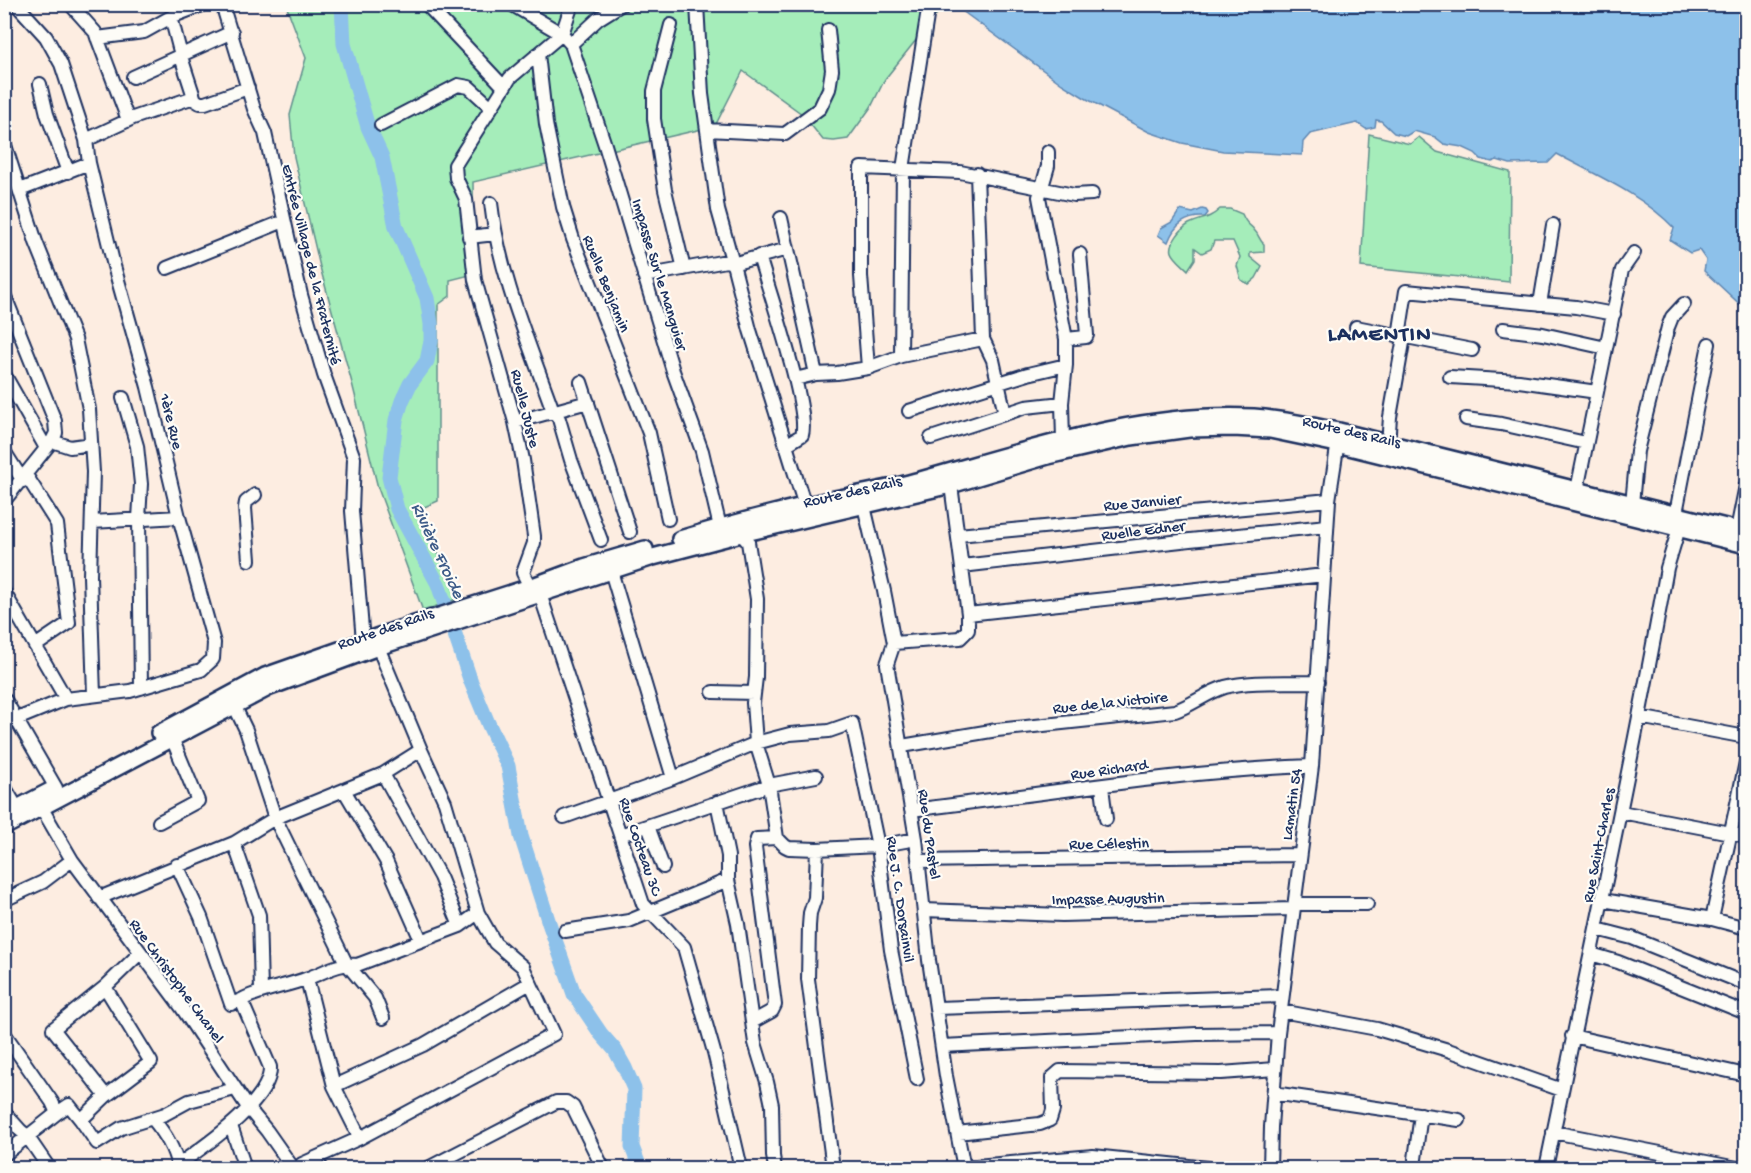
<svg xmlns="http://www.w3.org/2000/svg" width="1751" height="1173" font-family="'Gochi Hand',sans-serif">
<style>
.green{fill:#a5edba;stroke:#608e8c;stroke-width:1.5}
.water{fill:#8dc1ea;stroke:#5f87b2;stroke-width:1.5}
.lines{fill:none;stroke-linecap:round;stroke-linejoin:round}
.river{stroke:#8dc1ea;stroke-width:15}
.minor-casing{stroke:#1b2f5e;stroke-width:16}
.major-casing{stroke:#1b2f5e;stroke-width:20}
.minor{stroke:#fdfcf7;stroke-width:12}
.major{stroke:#fdfcf7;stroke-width:15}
.labels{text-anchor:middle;stroke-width:4.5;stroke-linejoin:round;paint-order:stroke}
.street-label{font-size:16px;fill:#1b2f5e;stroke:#fdfcf7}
.water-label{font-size:18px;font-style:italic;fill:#3d5b88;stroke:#fdfcf7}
.district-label{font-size:22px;font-weight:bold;letter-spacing:1.5px;fill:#1b2f5e;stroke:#fdfcf7}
</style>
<rect width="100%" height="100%" fill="#fdede1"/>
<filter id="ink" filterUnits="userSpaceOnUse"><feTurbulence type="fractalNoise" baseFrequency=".0167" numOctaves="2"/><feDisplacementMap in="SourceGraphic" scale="12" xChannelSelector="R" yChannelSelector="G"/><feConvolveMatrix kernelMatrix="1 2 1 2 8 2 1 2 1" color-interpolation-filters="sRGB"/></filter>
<g filter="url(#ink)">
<path class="green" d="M286,5H944L885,79L871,107L848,139L834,141L823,140L802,114L743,71L715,126L473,182L474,274L450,280V296L438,305V501L415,511L462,597L423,611L378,488L352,383L320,267L294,157L290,115L306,58Z
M1369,134L1410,144L1419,137L1437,152L1510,172L1509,282L1361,267Z
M1220,209H1230L1242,214C1248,228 1249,222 1255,231C1259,235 1259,240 1264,244V252L1250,253V257L1262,267L1256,278L1249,284L1241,280L1237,266L1240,257L1233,241H1214L1211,249L1202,253L1195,248V259L1188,270C1183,265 1174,258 1172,252C1169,243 1182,228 1189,224C1201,218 1208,220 1220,209Z"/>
<path class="water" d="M954,5H1746V310L1704,271L1706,260L1699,250L1690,253L1670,240L1674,228C1643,195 1596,175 1557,154L1548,163L1510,164L1497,160L1492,162L1481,159L1475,153L1462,147L1444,144L1435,137L1414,131L1406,136L1394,133L1381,121L1376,120L1375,127L1366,129L1357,123L1310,134L1303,142L1302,155L1223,151L1182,143L1149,132L1085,98L1062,84Z
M1202,209L1206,210L1208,213L1205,217C1186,216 1175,224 1168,242L1158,235L1161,228L1172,222L1180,210L1193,213Z"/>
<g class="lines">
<path class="river" d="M342,4L344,44L368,127L382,157L396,227L427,298L431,324V341L427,361L410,384L402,401L396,420L389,477L397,509L438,584L471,682L488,723L508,766L521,836L549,923L574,994L601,1034L615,1050L625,1068L634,1089L632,1147L640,1168"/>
<g class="minor-casing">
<path id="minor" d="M16,4L46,37L61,64L86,140L89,163L114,266L148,387L179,517L214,643L213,659L201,670L130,691L66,699L17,719
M70,4L95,32L128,120
M222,4L254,109L265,133L301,295L324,375L354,458L352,511L363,641
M426,4L504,87
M511,4L562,34L571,44L605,145L673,371L702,451L720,527
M697,4L702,94L718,210L732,260
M171,17L183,63L195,100L200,103H205L248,88
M671,25L654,91V119L665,190L684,269
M97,38L144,32L171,17L205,4
M571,44L598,19L622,4
M538,54L546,124L563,207L573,239L649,433L668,519
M133,77L232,32
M40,84L47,114L68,172
M381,125L458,85L469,87L491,107
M707,130L785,134L820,108L829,89L832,70L828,30
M86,140L133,118L194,97
M4,142L36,242L75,339L89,409L93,472L90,576L94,695
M1048,152V166L1039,197L1066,339V365L1062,403L1063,440
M977,174L983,339L993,360L1005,414
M20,190L89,163
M491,203C499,273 528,341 552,408L559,419L571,460L601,540
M781,218L816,374
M469,237L495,234
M759,256C768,288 810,410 802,435L786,445
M732,264L788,249
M167,268L284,221
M644,276L732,260L750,330L805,506
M4,294L55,421L56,433L52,441L4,501
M1540,304L1553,225
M1356,327L1472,350
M1503,329L1543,334L1606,348
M1399,336L1406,291L1576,307L1614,314
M1066,339L1086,337L1087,335L1080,254
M901,356L903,169L929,4
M868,368L861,276V168L960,172L1074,195L1092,194
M4,374L46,448
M1450,377L1519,381L1597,392
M795,379L816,374L837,373L868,368L901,356L983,339
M581,382L630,532
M123,398L137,446L141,484L139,519L141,688
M909,411L1028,374L1066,365
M1466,419L1501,424L1586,443
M515,422L588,402
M931,438L1026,407L1062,403
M52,441L70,447L91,444
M1388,445L1390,417L1404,337
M4,451L23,481
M26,475L57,524L69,623L35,646
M1577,490L1622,270L1634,253
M1632,504L1637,451L1668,327L1672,317L1684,304
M864,506L884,591L894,643L887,664L916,839L929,960L946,1076L964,1168
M1676,513L1709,344
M92,522L179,517
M1737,530L1746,485
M741,534L748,542L757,599L756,677L753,703L756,743L769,785L777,838
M958,535L1329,500
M249,560L245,508L246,502L255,495
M962,566L1190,540L1327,526
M611,571L673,778
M530,587L523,573L534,543V536L523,460L515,422L475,280L466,199L456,178L455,165L510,78L562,34L572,4
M4,592L66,699
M540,594L643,904L684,947L714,1052L741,1168
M968,614L1324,575
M894,643L960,638L968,630V614L951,485
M713,692L754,693
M4,698L56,788
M234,705L246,730L275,818L346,963L375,998L383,1018
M1639,717L1746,737
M902,746L997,730L1175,711C1192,705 1208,692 1225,687C1250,680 1291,683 1318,682
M383,774L440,877L460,926
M4,786L17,808
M1102,787L1106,819
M344,790L386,861L421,940
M37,800L72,860L182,1008L249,1109L267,1131L293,1168
M717,802L728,856V880L738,924L755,1043L767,1082L772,1105L773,1156L775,1168
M911,810C1045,794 1178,771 1312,766
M1621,812L1746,836
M564,817L673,778L756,743L790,734L829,731L852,723L878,846L891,950L917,1079
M159,822L198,801L172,738
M648,826L663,867
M620,835L769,785L816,776
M234,843L259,915L261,990
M817,849L815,898L810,913L809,926L808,979L833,1168
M919,861L1300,855
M177,865L201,917L231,1004L241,1000L270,1067C272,1101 203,1147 178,1165
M99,898L234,843L275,818L383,774L421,750
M4,900L43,882L72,860
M1603,900L1712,919L1746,928
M1294,904H1367
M924,910L1062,915L1293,909
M1712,919L1746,762
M1597,929L1632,938L1746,984
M565,931L629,921L728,880
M1591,954L1618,962L1746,1013
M307,979L334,1086L360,1138
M105,987L151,1062L106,1096L81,1120L97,1143L121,1128L165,1114L189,1101L235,1089
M241,1000C265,988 285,987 308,978C325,972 339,962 357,965L460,926L478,913
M937,1008L1282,996
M1281,1011L1377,1029L1448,1050L1562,1090
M752,1022L772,1011L775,1005L755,847L757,839L777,838L785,846L789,848L817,849L878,846L916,839
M4,1033L52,1102L57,1113L69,1105L81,1120
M1572,1036L1746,1075
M942,1046L1197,1034L1278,1033
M334,1086L423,1045L530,983
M1273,1093L1459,1120
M106,1096L53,1029L105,987L140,953
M4,1112L20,1130L27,1136L49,1168
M153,1119C165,1134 175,1149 178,1168
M231,1126L245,1168
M1553,1132L1737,1168
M957,1133L1040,1124L1050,1120L1053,1110L1052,1078L1060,1071L1221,1073L1275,1069
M4,1155L57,1113
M1415,1159L1421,1114
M302,1164L360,1138L554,1034L523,967L495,943L478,913L445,802L421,750L378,647
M302,1164L322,1168
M964,1167L1093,1156L1208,1168
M428,1168L556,1102H566L573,1107L603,1168
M1270,1168L1271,1127L1278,1033L1312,766L1329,500L1339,435
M1546,1168C1587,969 1631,769 1667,568L1679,528"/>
</g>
<g class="major-casing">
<path id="major" d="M680,539C722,526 764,515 807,505C841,497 875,492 909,483C1023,452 1135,411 1254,417C1283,419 1311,426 1339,431L1746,532
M159,733L265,676L399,629L530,587L584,567L645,549
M4,815L50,791
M4,827L270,687L378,647L653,557L741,534L951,485L1048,456L1131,437L1189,429L1233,428L1270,430L1337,444L1746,545"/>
</g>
<use href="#minor" class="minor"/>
<use href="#major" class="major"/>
</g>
</g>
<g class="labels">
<g class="street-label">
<text transform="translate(313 264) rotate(76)" y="6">Entrée Village de la Fraternité</text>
<text transform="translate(661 274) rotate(73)" y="6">Impasse Sur le Manguier</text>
<text transform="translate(608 283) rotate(68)" y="6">Ruelle Benjamin</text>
<text transform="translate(527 408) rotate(76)" y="6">Ruelle Juste</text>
<text transform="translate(173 421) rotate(76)" y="6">1ère Rue</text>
<text transform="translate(1352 430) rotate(13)" y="6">Route des Rails</text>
<text transform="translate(852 490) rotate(-13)" y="6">Route des Rails</text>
<text transform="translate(1142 501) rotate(-5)" y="6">Rue Janvier</text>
<text transform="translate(1143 529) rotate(-7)" y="6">Ruelle Edner</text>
<text transform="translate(385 627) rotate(-19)" y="6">Route des Rails</text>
<text transform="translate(1110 701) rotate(-6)" y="6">Rue de la Victoire</text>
<text transform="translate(1109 768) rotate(-8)" y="6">Rue Richard</text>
<text transform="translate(1290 804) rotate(-82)" y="6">Lamatin 54</text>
<text transform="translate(931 834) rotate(82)" y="6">Rue du Pastel</text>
<text transform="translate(1109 842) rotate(-1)" y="6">Rue Célestin</text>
<text transform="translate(1597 845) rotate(-79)" y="6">Rue Saint-Charles</text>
<text transform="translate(642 846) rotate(71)" y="6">Rue Cocteau 3C</text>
<text transform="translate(1108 897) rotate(-1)" y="6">Impasse Augustin</text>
<text transform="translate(902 899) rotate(82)" y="6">Rue J. C. Dorsainvil</text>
<text transform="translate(178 980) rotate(54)" y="6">Rue Christophe Chanel</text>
</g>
<g class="water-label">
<text transform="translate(439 550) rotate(65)" y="6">Rivière Froide</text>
</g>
<g class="district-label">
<text x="1380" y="340">LAMENTIN</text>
</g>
</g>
<rect width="1751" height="1173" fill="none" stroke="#fdfcf7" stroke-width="24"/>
<rect x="12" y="12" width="1727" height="1149" fill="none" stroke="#1b2f5e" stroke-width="2" filter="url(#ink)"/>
</svg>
